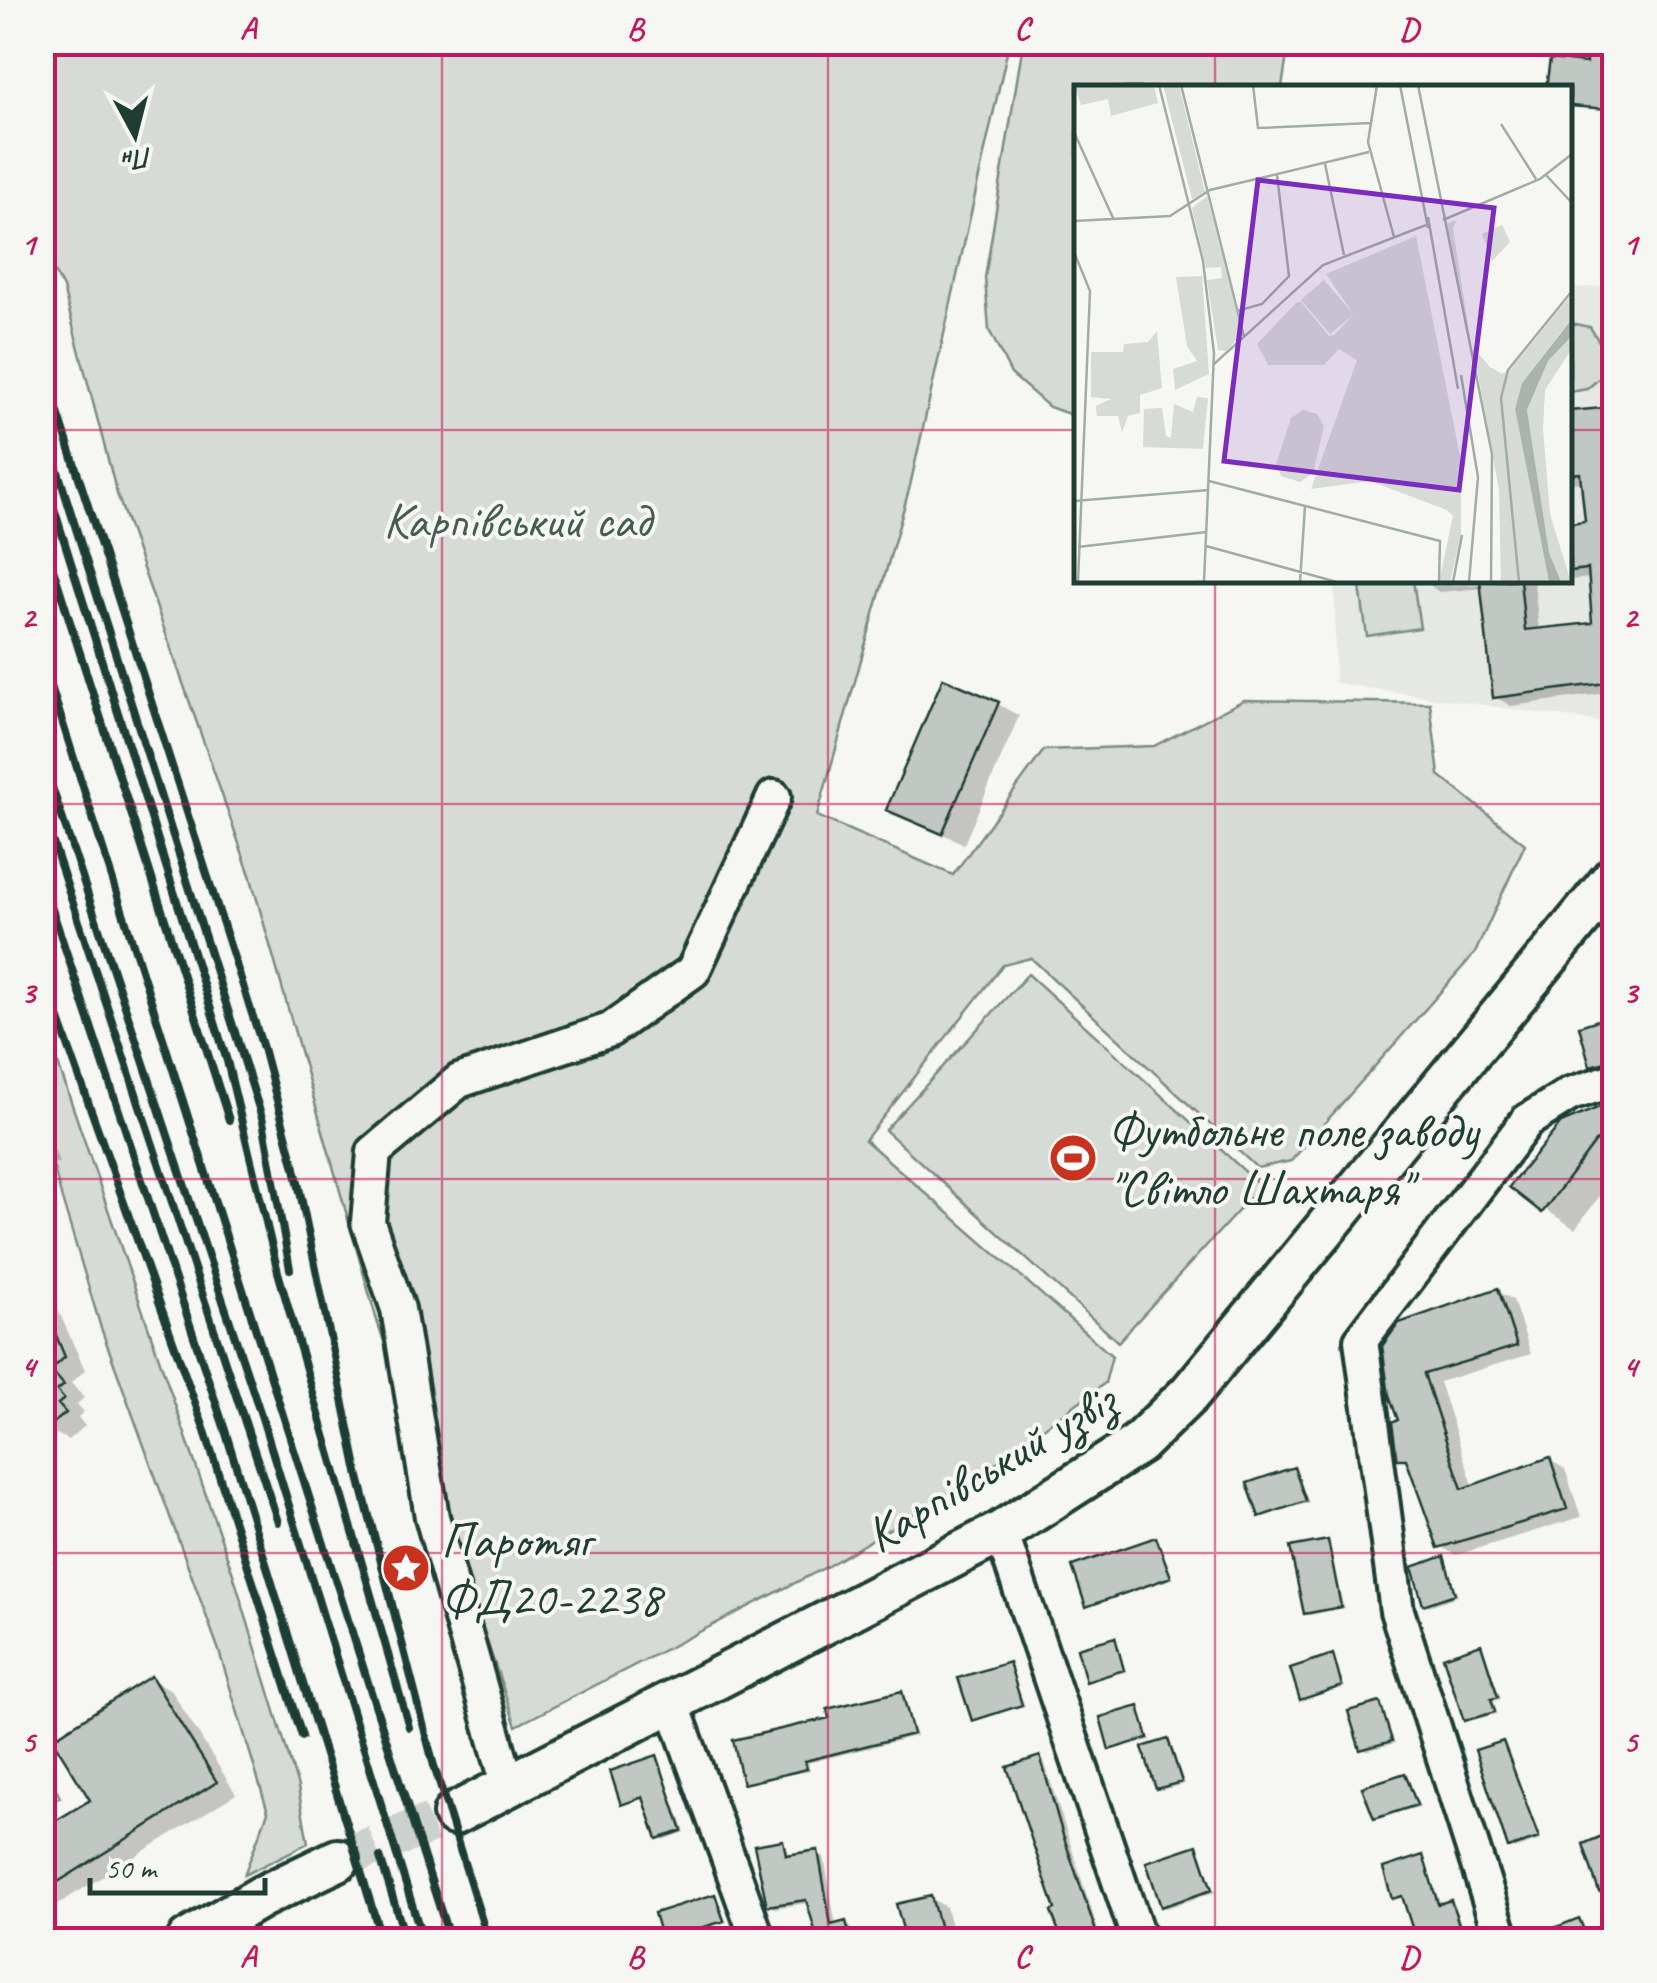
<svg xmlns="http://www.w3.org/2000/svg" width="1657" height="1983" font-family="Caveat,sans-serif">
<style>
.built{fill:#e6e8e4}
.green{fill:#d6dbd6;stroke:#7a8c85;stroke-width:2.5}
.shadow{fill:#0003;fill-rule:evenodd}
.building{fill:#c1c8c3;stroke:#1f3d34;stroke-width:2.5}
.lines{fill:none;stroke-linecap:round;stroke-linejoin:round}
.major-tunnel{stroke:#cbd1cc;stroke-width:40;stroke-dasharray:40 20;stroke-linecap:butt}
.minor-casing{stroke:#1f3d34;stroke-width:40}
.major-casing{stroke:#1f3d34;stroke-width:48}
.minor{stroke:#f6f6f2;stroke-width:32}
.major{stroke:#f6f6f2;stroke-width:40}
.rail{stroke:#1f3d34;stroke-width:8}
.grid{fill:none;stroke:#c2185b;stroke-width:2.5;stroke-opacity:0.55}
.labels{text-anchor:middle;stroke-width:8;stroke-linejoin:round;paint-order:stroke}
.park-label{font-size:50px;fill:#445d54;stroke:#f6f6f2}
.poi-label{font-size:50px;fill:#1f3d34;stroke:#f6f6f2;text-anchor:start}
.street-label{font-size:50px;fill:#1f3d34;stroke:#f6f6f2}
.inset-road{fill:none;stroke:#a0aca6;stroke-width:2.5}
.view{fill:#7b2cbf;fill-opacity:0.15;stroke:#7b2cbf;stroke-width:5}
.inset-edge{fill:none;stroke:#1f3d34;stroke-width:5}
.neatline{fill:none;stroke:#c2185b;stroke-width:4}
.grid-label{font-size:32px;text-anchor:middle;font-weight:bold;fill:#c2185b}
</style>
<rect width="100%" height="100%" fill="#f6f6f2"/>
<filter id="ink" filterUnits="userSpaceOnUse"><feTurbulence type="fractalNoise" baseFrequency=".01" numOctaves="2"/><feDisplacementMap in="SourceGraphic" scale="20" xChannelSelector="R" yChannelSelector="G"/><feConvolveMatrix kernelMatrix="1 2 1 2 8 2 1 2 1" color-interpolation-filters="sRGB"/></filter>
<g filter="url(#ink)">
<path class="built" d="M1614,285V724L1335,683V580H1570V289Z"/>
<path class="green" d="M42,43H1009L910,486L817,816L953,875L1044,750L1154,746L1244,700L1430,703L1439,775L1525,844L1475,953L1291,1161L1257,1168L1031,958L1003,965L865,1140L1112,1356L1105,1383L979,1475L828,1566L516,1726L377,1321L250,875L117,494L63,288L43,251Z
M1023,43H1289L1282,87L1077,88V417L1049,407L1011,374L989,330L985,278Z
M1570,323L1590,327L1607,354L1603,375L1587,389L1570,392Z
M1359,580H1413L1420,628L1367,636Z
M1028,974L1261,1186L1118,1342L885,1130Z
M43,1020L233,1574L298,1787L308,1843L244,1875L268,1812L218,1648L101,1328L62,1199L43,1128Z
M42,1763L60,1797L43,1807H42Z"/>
<path class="shadow" d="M1588,42H1614V56L1606,57L1612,110L1570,106V88L1589,65Z
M1614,410V692L1511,706L1496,697L1484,588L1439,592L1423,580H1443L1434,581V586L1570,580V525L1587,523L1583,482L1570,483V414ZM1591,578L1594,625L1539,631L1534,583Z
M998,704L1019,716L964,844L890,809Z
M1614,1017V1072L1608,1074L1593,1065L1582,1028Z
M1614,1103V1177L1575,1229L1512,1187L1562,1125Z
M42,1118L59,1162L42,1168Z
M42,1274L85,1370L71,1383L84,1398L77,1404L84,1412L78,1417L85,1426L68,1440L57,1434L42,1444Z
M1497,1291L1513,1300L1531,1354L1439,1382L1474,1488L1550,1460L1565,1469L1581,1517L1456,1555L1440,1546L1411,1464L1399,1457L1400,1325Z
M1294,1470L1309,1503L1261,1515Z
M1156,1539L1173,1579L1088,1605Z
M1327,1542L1344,1608L1310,1615L1306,1612Z
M1444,1559L1458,1596L1429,1606L1425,1603Z
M1114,1640L1126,1672L1088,1680Z
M1481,1647L1501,1699L1494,1701L1497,1714L1470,1721L1466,1719Z
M1332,1656L1345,1687L1302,1698Z
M1008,1665L1025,1706L974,1719Z
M151,1679L171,1690L236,1794L42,1914V1832L93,1801Z
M902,1693L916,1736L808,1763L810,1771L745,1782L832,1720Z
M1380,1704L1395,1743L1366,1751L1362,1748Z
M1139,1708L1151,1740L1111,1748Z
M1168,1742L1185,1784L1162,1790L1158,1788Z
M1503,1744L1541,1840L1514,1849L1510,1846Z
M657,1758L685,1832L664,1840L646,1799L623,1803Z
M1040,1759L1044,1761L1101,1940H1064L1054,1912L1058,1911Z
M1405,1775L1420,1807L1376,1817Z
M1614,1834V1890L1606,1893L1586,1845Z
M783,1843L791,1857L824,1856L836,1926L851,1927L856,1940H821L809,1903L775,1908L769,1905Z
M1197,1848L1215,1892L1167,1908L1163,1906Z
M1423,1858L1441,1905H1455L1465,1936L1462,1940H1418L1405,1897H1394Z
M714,1897L727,1922L700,1930L703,1940H665L657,1915Z
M930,1898L946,1907L955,1940H909L899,1906Z
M1579,1921L1590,1940H1534L1533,1939Z
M317,1935L327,1940H301Z"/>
<path class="building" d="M1585,42H1600L1608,109L1570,106V88H1546L1550,59L1586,63Z
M1614,407V682L1493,698L1480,580H1520L1525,630L1592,623L1588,569L1570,571V523L1585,521L1580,473L1570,474V411Z
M943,678L999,702L942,834L886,810Z
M1614,1015V1060L1590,1066L1579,1026Z
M1614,1101V1139L1596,1141L1542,1213L1509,1187L1561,1123Z
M1498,1288L1517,1346L1424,1374L1462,1489L1550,1457L1567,1509L1438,1548L1406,1459H1397L1392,1423L1398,1420L1389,1396L1382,1346L1399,1323Z
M43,1304L65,1357L51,1370L64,1385L57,1391L64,1399L58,1404L66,1413L42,1432Z
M1294,1467L1306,1501L1259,1517L1247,1483Z
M1156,1537L1171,1577L1086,1607L1072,1566Z
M1328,1540L1341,1607L1304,1614L1290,1547Z
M1444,1556L1455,1594L1423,1605L1412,1567Z
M1115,1637L1124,1670L1086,1682L1077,1648Z
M1481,1644L1498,1697L1491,1699L1495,1712L1464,1721L1443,1657Z
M1333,1654L1342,1686L1300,1700L1290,1668Z
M1009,1662L1022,1705L972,1721L958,1678Z
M151,1676L217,1782L42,1892V1829L90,1800L52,1739Z
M902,1691L913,1734L805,1761L807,1769L743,1784L733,1740L829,1718L827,1709Z
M1380,1702L1392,1741L1360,1750L1348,1711Z
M1139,1706L1148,1738L1109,1750L1100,1717Z
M1168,1739L1182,1782L1156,1789L1142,1747Z
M1503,1741L1539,1838L1508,1848L1475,1750Z
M657,1755L682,1831L657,1839L643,1797L621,1805L610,1771Z
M1040,1756L1062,1832L1099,1940H1062L1051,1911L1055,1909L1007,1767Z
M1405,1773L1417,1805L1374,1819L1362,1787Z
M1614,1831V1887L1599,1892L1583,1844Z
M783,1840L786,1855L818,1850L831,1925L846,1921L851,1940H796V1935L815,1930L806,1900L767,1906L754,1845Z
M1197,1845L1212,1890L1161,1907L1146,1862Z
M1423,1855L1438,1904L1451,1900L1462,1934L1416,1940L1402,1896L1392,1899L1383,1868Z
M715,1894L724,1921L697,1929L701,1940H662L654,1913Z
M931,1896L943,1940H906L896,1904Z
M1579,1918L1588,1940H1526V1939Z"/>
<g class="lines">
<path class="major-tunnel" d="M338,1860L454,1814"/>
<g class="minor-casing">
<path id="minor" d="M1001,1532L1139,1940
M671,1700L758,1940
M509,1788L432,1517L398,1309L368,1222L374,1152L459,1081L610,1030L693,971L774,797
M1502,1940L1397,1611L1361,1340L1527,1121L1570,1094L1614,1080"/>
</g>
<g class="major-casing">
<path id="major" d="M454,1814L1001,1532L1138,1444L1190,1393L1614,877
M188,1940L261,1897L338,1860"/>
</g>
<use href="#minor" class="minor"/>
<use href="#major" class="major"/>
<path class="rail" d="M42,363L263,1048L295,1168L359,1477L434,1766L488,1940
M42,421L263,1121L290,1269
M42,470L227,1061L278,1272L409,1727
M42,534L229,1120
M42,658L450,1940
M42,757L262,1418L423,1940
M42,810L278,1522
M42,879L224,1427L382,1940
M42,972L205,1431L302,1736
M380,1857L406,1940"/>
</g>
</g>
<path class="grid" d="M442,42V1940M828,42V1940M1215,42V88M42,430H1077M1570,430H1614M1215,580V1940M42,804H1614M42,1179H1614M42,1553H1614"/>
<defs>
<g id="stadium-disc" transform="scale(2.5)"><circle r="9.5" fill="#c8321e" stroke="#f6f6f2"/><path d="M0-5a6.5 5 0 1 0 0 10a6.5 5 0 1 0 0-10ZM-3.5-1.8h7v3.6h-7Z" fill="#fff"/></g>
<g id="sight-disc" transform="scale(2.5)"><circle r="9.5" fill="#c8321e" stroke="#f6f6f2"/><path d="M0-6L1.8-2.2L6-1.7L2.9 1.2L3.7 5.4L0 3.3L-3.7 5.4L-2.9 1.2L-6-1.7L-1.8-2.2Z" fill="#fff"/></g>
</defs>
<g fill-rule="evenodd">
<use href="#stadium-disc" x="1073" y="1158"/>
<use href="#sight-disc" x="406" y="1568"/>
</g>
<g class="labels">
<g class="park-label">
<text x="517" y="537">Карпівський сад</text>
</g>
<g class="poi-label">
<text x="1108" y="1147">Футбольне поле заводу<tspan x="1108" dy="58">"Світло Шахтаря"</tspan></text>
<text x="441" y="1557">Паротяг<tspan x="441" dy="58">ФД20-2238</tspan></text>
</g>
<g class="street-label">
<text transform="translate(989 1466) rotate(-31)" y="18">Карпівський узвіз</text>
</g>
</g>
<g transform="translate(1074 85)">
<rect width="498" height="498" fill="#f6f6f2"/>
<path d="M0,0H80L84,18L37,31L34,14L7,20ZM89,0H105L131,107L118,114ZM133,111L168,249L152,266L144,265L133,195L148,193L147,182L132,183L118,123ZM383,135L379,143L397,260L374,146L373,138ZM428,140L436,157L418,176L408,149ZM342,151L387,376V451L376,497H365L379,431L373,425L296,396L237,404L283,275L265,264L250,280H194L183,259L222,218L227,217L255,251L260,250L279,230L256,249L227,215L250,195L280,230L252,189ZM128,191L135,289L101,305L99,284L123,276L113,261L102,192ZM497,210V234L448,298L441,324L475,497H427L425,405L399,262L416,282L428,289L437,284ZM83,246L88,303L66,310V328L54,331L48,347L44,331H23L22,321L37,314L17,312V267H49L50,259L74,257ZM497,252V265L471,305L469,344L476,429L497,497H487L475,467L453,325L474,276ZM123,312L134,313L129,364L69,362L70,324L88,323L92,351L97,353L100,319L119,327ZM229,325L243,329L250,341L239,388L226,397L207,391L202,379L217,333Z" fill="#d6dbd6"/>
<path d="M497,235V252L474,276L453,325L475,467L487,497H475L441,324L448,298Z" fill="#aab3ae"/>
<path class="inset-road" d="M85,0L129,176L140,268L130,497H123M107,0L170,252M179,0L184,43L297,38M303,0L294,57L320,152M326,0L354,143M344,0L418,369L417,497M427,39L462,94M0,47L39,133M251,79L270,170M472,90L498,118M354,132L384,304M369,135L466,94L498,69M0,136L96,131L136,105L295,67M0,167L16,206L4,497M163,226L188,219L215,191L203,90M140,279L249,180L352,140M387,290L404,392L395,497M135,396L366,456L365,497M0,416L135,405M132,461L263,497M4,462L132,447M226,497L231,421M379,497L388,450M445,497L427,313L434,285L498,206"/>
<path class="view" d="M184,95L420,123L385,405L150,376Z"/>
<rect width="498" height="498" class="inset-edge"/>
</g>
<rect width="1657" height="1983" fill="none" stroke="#f6f6f2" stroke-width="110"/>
<g transform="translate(135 135) rotate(173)" stroke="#f6f6f2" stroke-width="8" paint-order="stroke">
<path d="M0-8L18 38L0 25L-18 38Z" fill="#1f3d34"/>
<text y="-15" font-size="28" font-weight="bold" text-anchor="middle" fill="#1f3d34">Пн</text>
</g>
<path d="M90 1878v15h175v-15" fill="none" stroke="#1f3d34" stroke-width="5"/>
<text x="105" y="1878" font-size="30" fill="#1f3d34" stroke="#f6f6f2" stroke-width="8" paint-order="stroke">50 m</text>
<rect x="55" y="55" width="1547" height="1873" class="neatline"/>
<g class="grid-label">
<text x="248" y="39">A</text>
<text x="635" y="39">B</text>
<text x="1022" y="39">C</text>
<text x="1409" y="39">D</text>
<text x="28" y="254">1</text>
<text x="1630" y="254">1</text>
<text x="28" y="628">2</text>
<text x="1630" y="628">2</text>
<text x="28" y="1003">3</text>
<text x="1630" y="1003">3</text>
<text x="28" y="1377">4</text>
<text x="1630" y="1377">4</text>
<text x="28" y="1752">5</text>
<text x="1630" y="1752">5</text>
<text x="248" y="1967">A</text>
<text x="635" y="1967">B</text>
<text x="1022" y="1967">C</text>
<text x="1409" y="1967">D</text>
</g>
</svg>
